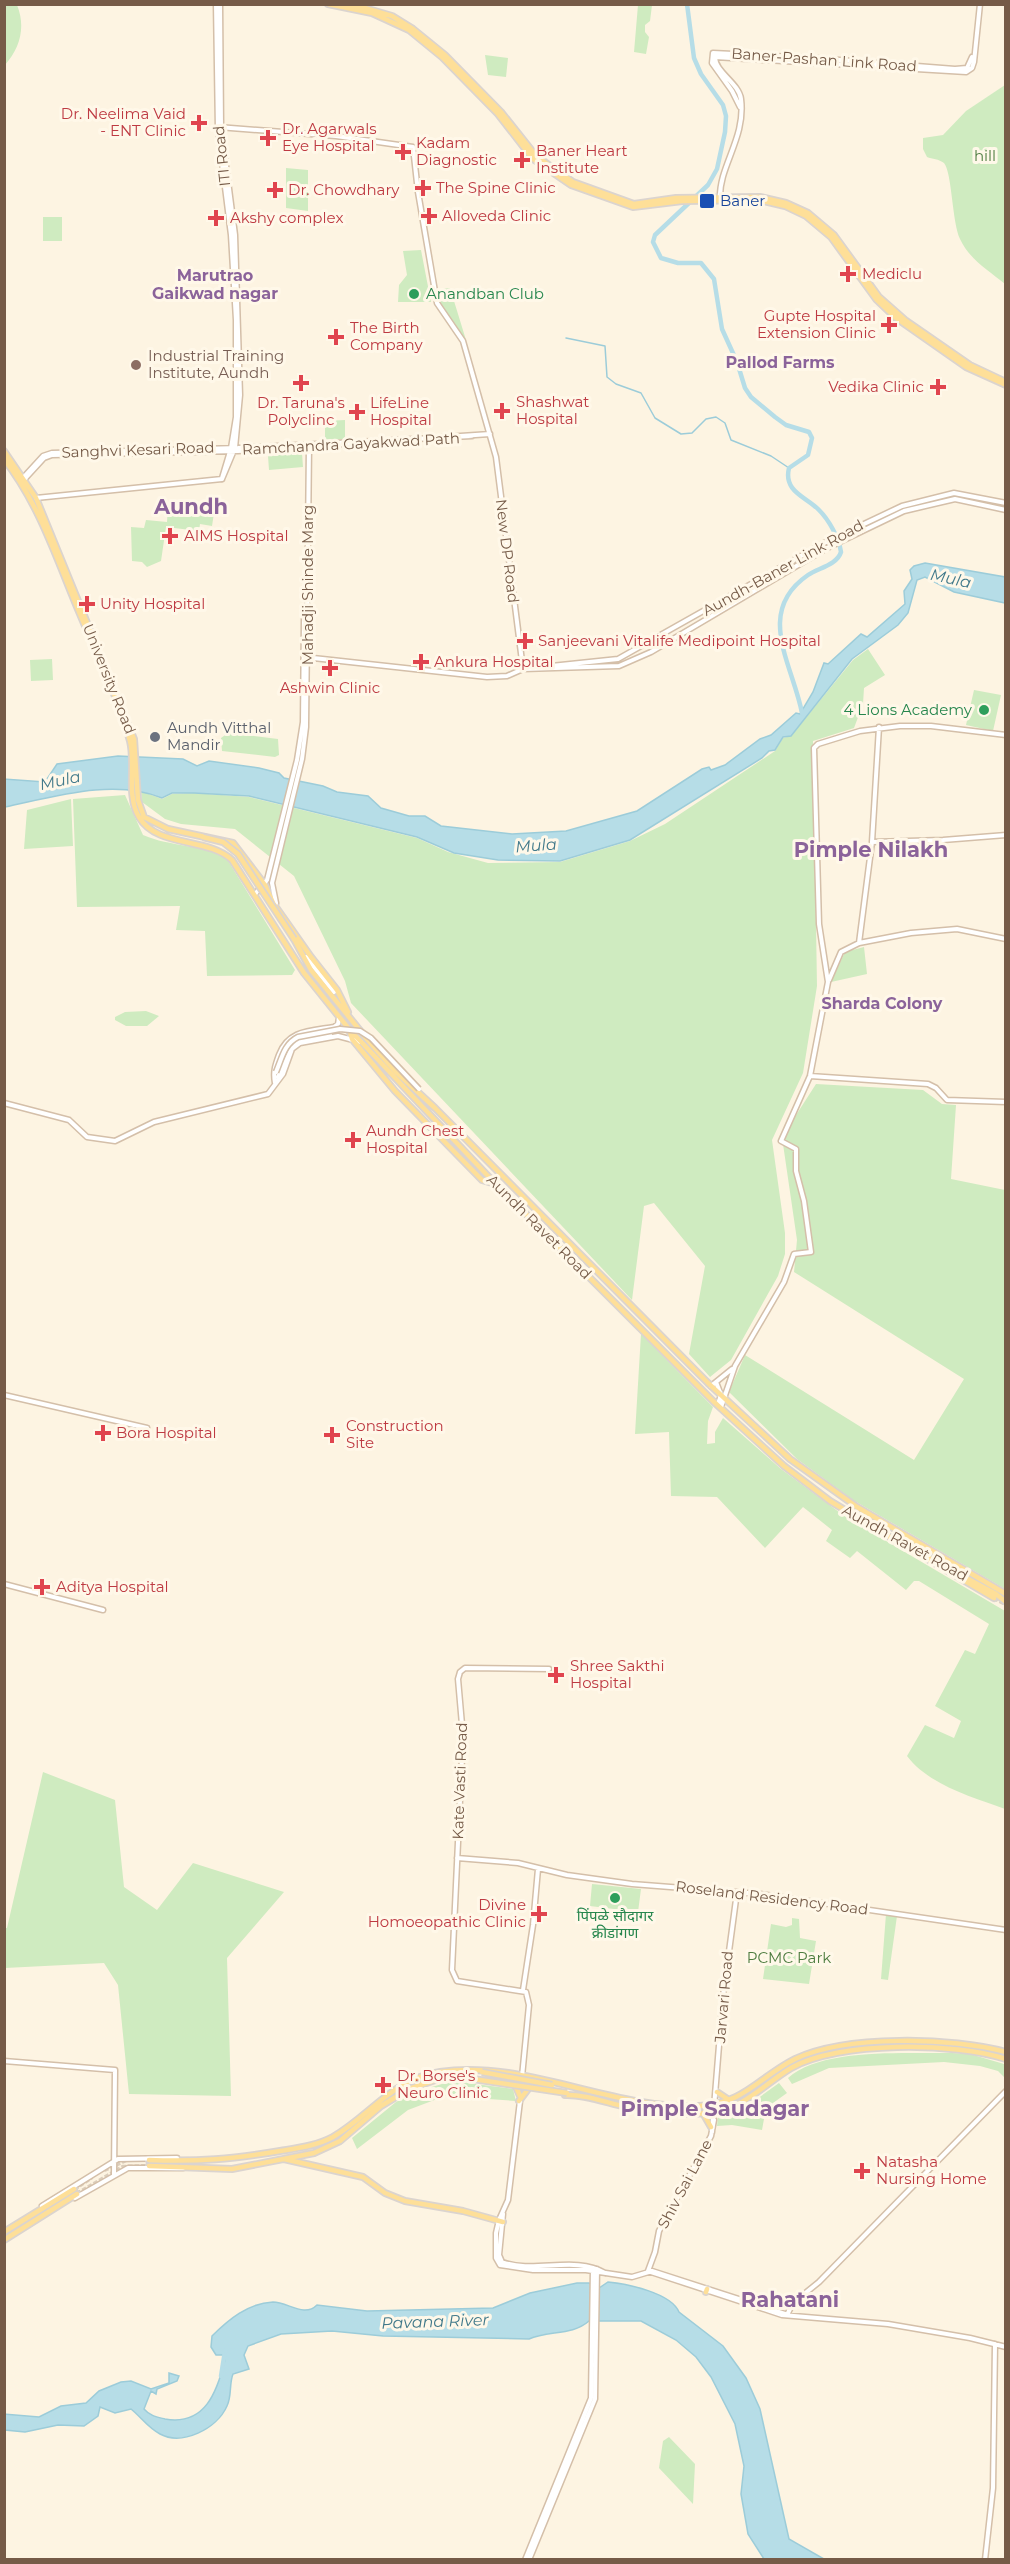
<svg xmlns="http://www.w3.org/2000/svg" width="1010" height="2564" font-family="Montserrat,'Noto Sans Devanagari',sans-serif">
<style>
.green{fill:#cfebc0}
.water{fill:#b6dde7;stroke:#9cccd9;stroke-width:1.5}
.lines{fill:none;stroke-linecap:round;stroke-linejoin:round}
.stream{stroke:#9cccd9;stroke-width:1.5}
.river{stroke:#b6dde7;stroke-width:4.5}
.secondary-tunnel{stroke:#dbcebc;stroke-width:4;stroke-dasharray:4 2;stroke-linecap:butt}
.primary-tunnel{stroke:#dbcebc;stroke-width:4.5;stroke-dasharray:4.5 2;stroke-linecap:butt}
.secondary-casing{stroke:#d4bfa9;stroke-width:7}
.primary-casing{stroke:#dbd4cf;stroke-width:8}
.secondary{stroke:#fff;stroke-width:4}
.primary{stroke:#fedf98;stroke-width:4.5}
.secondary-bridge-casing{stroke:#d4bfa9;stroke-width:7;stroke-linecap:butt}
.primary-bridge-casing{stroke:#dbd4cf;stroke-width:8;stroke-linecap:butt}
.secondary-bridge{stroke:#fff;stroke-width:4}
.primary-bridge{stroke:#fedf98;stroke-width:4.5}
.health-dot{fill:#e0444e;stroke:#fff8e9;stroke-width:2}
.transit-dot{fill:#1a4fb4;stroke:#fff8e9;stroke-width:2}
.leisure-dot{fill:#2e9e5b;stroke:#fff8e9;stroke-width:2}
.education-dot{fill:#8d6e63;stroke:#fff8e9;stroke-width:2}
.worship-dot{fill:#6b7280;stroke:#fff8e9;stroke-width:2}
.labels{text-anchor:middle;stroke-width:6;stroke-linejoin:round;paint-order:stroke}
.street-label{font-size:15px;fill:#765b48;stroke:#fff8e9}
.health-label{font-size:15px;fill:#be3a42;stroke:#fff8e9;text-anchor:start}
.park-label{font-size:15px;fill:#4d7c3f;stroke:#fff8e9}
.transit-label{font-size:15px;fill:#164399;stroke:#fff8e9;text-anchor:start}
.leisure-label{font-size:15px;fill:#27864d;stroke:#fff8e9;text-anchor:start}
.education-label{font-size:15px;fill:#785e54;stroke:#fff8e9;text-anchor:start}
.worship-label{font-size:15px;fill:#5b616d;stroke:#fff8e9;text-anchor:start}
.neighbourhood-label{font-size:16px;font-weight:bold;fill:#8b639a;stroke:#fff8e9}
.water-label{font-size:16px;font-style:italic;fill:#41798a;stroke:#fff8e9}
.district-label{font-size:21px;font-weight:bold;fill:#8b639a;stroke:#fff8e9}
</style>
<rect width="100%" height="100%" fill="#fdf4e2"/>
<path class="green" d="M5,4L17,5C26,27 20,48 5,65Z
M638,5H652L650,21L645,25V32L649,37L646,54L634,52Z
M485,55L508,58L506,77L488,75Z
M1005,85V284C988,270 970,260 960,239C952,222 952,172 944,163C939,159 932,159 927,157L923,149V138L943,135L966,111Z
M286,168L308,170V211L286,208Z
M43,217H62V241H43Z
M421,250L431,302H398L399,285L407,275L403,251Z
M450,288L466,340L437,298L435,290Z
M345,420V439L325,440V421Z
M302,453L303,467L269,470L268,456Z
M168,506H180L181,514L201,513V506L215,507L212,526L200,524L199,531L166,527L161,561L147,567L142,562L132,561L131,527L144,528L146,520L167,522Z
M868,649L885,675L864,688L863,704L854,728L813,741L817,986L803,1073L772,1140L785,1233V1254L778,1276L731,1360L710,1377L689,1354L705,1266L654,1203L644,1206L632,1300L351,1003L345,981L294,876L235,829L181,824L165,819L142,802L141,791L162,799L172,794L194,793L249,797L417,838L448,852L488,863L560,862L630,841L665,824L775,751L783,738L791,736L853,660Z
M52,659L53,680L31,681L30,660Z
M974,690L1001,695L993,731L966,725Z
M228,733L278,739L279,755L275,757L222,751L221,738Z
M125,795L143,835C170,847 203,844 227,859L295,970L292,975L207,976L205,931L176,930L180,906L77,907L73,799Z
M71,799L73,846L24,849L27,810Z
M864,947L867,974L831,982L845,952Z
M146,1011L159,1016L147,1026H126L115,1020V1017L125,1012Z
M816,1084L923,1090L942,1104L956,1105L951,1179L1005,1190V1589L853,1500L797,1459L729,1392L745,1355L914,1460L964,1379L794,1272L797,1240L783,1144L789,1126Z
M641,1334L713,1407L708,1421L707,1444L715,1443V1432L723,1418L781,1469L847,1518L1005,1611V1809C972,1797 929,1785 907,1756L925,1725L954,1738L961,1721L935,1706L965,1650L975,1654L989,1624L919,1581H914L906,1590L857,1551L850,1558L826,1541L832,1530L803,1507L765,1548L717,1497L671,1496L669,1432L635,1434Z
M43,1772L115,1800L124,1887L157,1910L193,1863L284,1892L227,1958L231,2096L129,2094L118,1985L104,1963L5,1968V1928H7Z
M592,1884L641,1889L638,1912L590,1906Z
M886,1914L897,1916L888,1980L881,1979Z
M792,1918L799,1919L800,1938L816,1941L809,1984L763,1979L771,1924L786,1927L792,1925Z
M952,2053L970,2054L1004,2064L1005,2078L998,2071L980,2066L944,2062L829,2068L792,2084L788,2078C822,2047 909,2054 952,2053Z
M452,2081L513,2089L516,2101L445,2096L408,2110L357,2149L352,2138L396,2102L415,2092Z
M779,2083L787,2093L766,2108L762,2130L732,2125L717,2126L718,2117L757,2099Z
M669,2437L695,2464L693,2504L659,2468L663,2441Z"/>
<path class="water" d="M925,563L1005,577V603L954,592L925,577L917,580L908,613L898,625L852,659L791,736L783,737L775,750L769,751L762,758L630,840L560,861L498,860L454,853L417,837L249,796L194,793H172L162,798C114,778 53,797 5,807L4,779L45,782L57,764L118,756L183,759L197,766L209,761L259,768L279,773L284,778L323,786L337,792L368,796L381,808L409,816H425L441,826L512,834L566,831L637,811L702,769L709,767L711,770L725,765L760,739L771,735L796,713L800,714L813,692L824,663L828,664L861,634L867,637L905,604L904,591L912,579L910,570L914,566Z
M608,2282C628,2284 671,2293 679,2312L723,2346L746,2378L760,2409L789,2539L824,2559H764L748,2534L741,2494L744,2466L735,2424L711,2377L696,2357L676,2340L641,2321H589C572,2336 548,2330 529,2339L383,2336L332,2331L281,2334L248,2346L244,2355L249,2369L233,2374C229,2384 232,2396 227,2406C217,2429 182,2446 160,2434C148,2428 141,2417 131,2409L115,2413L100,2407L98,2416L84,2426L58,2425L25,2432L5,2430L4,2414L39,2417L61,2406L86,2403L99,2391L121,2382L131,2381L151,2389L169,2383V2373L179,2376L177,2381L157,2389L156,2394L151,2391L144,2409C150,2416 157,2417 165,2419C205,2426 217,2392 225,2360V2355H216L211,2347L212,2336C228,2320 248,2303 273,2302C288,2302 304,2318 317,2305L367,2311L493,2308L530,2293L577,2283H589L599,2288Z"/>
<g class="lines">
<path class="stream" d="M566,338L605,346L607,377L616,384L641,393L655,418L681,434L692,433L706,419L716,417L725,423L731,440L771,456L789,468"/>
<path class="river" d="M687,4L694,58L701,74L723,105L726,116L725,132L717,169L708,185L655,235L653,242L661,258L678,263H701L714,279L722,329L737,362L745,388L751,397L775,417L786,425L809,432L812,438L808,455L789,468C783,492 807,497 819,510C829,520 839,538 841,552C837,565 818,568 808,575C754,612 793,665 802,713
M221,2376L225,2351"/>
<path class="secondary-tunnel" d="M330,1035L343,1030L347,1016"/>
<path class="primary-tunnel" d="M994,1598L1006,1604
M104,2170L126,2160
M74,2189L92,2177
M77,2194L123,2167L149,2166"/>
<g class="secondary-casing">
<path id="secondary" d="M216,4L218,131L231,235L236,320V417L231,448L222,478
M220,4L221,127L235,235L240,395L235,448L222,479
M740,107L732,91L712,63L713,53L814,58L955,69L967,68L972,57
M218,127L336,136L413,147L418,192L437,303L463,341L496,457L523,669
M720,198C719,166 746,138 741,99C739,83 715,72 715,57L966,72L972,68L974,62L980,4
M21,480L43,456L52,453L238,448L472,436
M22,482L44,458L52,455L238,451L490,434
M36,498L222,479
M304,657L487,677L507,676L523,669L619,666L651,652L827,548L904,511L955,499L1006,510
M532,668L618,659L824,543L902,506L954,493L1006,503
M872,842L943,840L1006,835
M256,893L267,880L297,760L303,722L304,619
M276,903L272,883L302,759L306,727L309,445
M859,943L872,842L879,727
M306,957L334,992
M829,980L841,952L859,943L911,933L957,929L1006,939
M810,1076L928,1084L936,1088L947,1100L1006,1102
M278,1077L294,1043L330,1035
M275,1083C273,1072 275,1066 279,1055C288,1030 310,1031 334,1027L338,1024L339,1018
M4,1103L69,1120L87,1137L115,1141L154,1122L268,1094L283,1074L292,1049L300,1043L338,1036L361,1042
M716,1382L721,1395L718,1404
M711,1386L732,1369
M4,1395L147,1428
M721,1407L735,1366L784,1282L794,1254L811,1252L804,1201L796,1171V1149L781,1141L810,1076L828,982L819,924L814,748L818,744L860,731L900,726H931L1006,735
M4,1584L103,1610
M457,1858L518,1863L567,1875L632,1884L760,1894L1006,1930
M523,1990L533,1925L538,1869
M4,2061L115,2070L114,2175
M521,2087L529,2005L526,1992L457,1981L452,1970L463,1736L458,1679L460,1672L465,1668L549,1669
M520,2101L508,2200L499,2220L496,2233V2258L500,2265L533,2270H586L632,2277L652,2271L785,2314
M712,2132L723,1996L737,1892
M75,2198L128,2168H183
M42,2206L118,2159L177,2158
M503,2214L499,2255L502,2262C534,2274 575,2255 605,2273
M648,2271L782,2315L888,2324L970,2338L1006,2347
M648,2271L655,2252L659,2231L711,2136L714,2120
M787,2315L793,2303L819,2282L1006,2091
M525,2560L591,2398L593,2268
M529,2560L595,2399L597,2269
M985,2560L993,2488L995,2344"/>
</g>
<g class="primary-casing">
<path id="primary" d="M328,4L372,13L409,30L442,57L498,114L533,159L571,185L633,207L682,201L759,200L785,206L806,216L831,237L876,299L896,318L966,367L1006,385
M351,4L392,16L413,29L445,55L501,112L536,156L573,182L634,204L676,198L760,197L786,203L808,213L834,235L879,297L905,320L970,365L1006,382
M4,451L36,498L94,640
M4,459C40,505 57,560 80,614C97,655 118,697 130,741C136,764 126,796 139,817C157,848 208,837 232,860L304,973L349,1029L486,1174L713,1401L784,1466L830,1501L888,1536L996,1594L1006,1602
M116,696L134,739L138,800L144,817L168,829L233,843L265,885L273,903L311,957L337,990L348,1012
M294,939L311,970L366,1038L395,1071L435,1108L708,1383L790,1459L857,1507L1006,1594
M350,1032L352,1039L395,1091L482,1180L492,1183
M926,1558L994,1598
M516,2087L520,2096
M717,2092L729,2100
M565,2095C585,2094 607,2103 627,2107C652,2112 682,2115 708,2113C743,2110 764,2084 791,2068C838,2041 955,2042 1006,2059
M519,2101L528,2089
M703,2113L711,2127
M284,2159L363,2177L385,2193L405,2201L463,2211L503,2222
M149,2160C198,2162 233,2159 280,2151C298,2148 316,2146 333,2137C371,2115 392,2079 440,2072C525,2059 611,2110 699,2106C744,2104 759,2077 795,2059C845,2035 953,2037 1006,2052
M149,2166L232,2169L314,2153L340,2141L381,2106L409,2089L441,2078L459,2079
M4,2232L74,2189
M4,2240L77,2194
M706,2292L707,2289"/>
</g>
<use href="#secondary" class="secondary"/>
<use href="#primary" class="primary"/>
<g class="secondary-bridge-casing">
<path id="secondary-bridge" d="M276,1072C282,1058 284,1044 298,1037L340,1029L360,1031L371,1038L419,1089"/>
</g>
<g class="primary-bridge-casing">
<path id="primary-bridge" d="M203,837L223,842L238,854L294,939
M482,2072L552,2085
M453,2076L567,2093"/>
</g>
<use href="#secondary-bridge" class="secondary-bridge"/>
<use href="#primary-bridge" class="primary-bridge"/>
</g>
<g class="health-dot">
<path d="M196 114h6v6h6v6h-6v6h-6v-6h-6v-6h6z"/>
<path d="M265 129h6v6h6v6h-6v6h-6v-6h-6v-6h6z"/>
<path d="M400 143h6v6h6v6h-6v6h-6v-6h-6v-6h6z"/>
<path d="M519 151h6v6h6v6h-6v6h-6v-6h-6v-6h6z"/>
<path d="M420 179h6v6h6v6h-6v6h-6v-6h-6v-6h6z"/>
<path d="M272 181h6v6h6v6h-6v6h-6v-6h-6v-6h6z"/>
<path d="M426 207h6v6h6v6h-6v6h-6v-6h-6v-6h6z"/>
<path d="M213 209h6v6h6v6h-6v6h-6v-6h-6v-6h6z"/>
<path d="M845 265h6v6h6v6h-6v6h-6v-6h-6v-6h6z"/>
<path d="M886 316h6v6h6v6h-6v6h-6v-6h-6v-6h6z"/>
<path d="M333 328h6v6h6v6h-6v6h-6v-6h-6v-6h6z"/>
<path d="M298 374h6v6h6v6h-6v6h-6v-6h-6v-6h6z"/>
<path d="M935 378h6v6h6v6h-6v6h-6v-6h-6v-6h6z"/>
<path d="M499 402h6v6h6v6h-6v6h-6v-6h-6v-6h6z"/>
<path d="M354 403h6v6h6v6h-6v6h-6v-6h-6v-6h6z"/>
<path d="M167 527h6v6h6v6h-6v6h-6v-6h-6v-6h6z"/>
<path d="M84 595h6v6h6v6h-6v6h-6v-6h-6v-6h6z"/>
<path d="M522 632h6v6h6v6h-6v6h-6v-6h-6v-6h6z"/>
<path d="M418 653h6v6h6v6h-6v6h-6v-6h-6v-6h6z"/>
<path d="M327 659h6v6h6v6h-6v6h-6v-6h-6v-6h6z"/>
<path d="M350 1131h6v6h6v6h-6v6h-6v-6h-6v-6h6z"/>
<path d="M100 1424h6v6h6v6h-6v6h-6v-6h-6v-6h6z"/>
<path d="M329 1426h6v6h6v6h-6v6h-6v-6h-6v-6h6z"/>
<path d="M39 1578h6v6h6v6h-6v6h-6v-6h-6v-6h6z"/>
<path d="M553 1666h6v6h6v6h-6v6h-6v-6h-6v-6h6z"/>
<path d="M536 1905h6v6h6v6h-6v6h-6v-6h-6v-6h6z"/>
<path d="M380 2076h6v6h6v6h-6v6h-6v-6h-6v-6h6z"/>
<path d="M859 2162h6v6h6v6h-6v6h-6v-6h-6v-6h6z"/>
</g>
<rect class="transit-dot" x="699" y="193" width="16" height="16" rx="3"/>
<g class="leisure-dot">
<circle cx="414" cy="294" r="6"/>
<circle cx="984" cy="710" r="6"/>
<circle cx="615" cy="1898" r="6"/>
</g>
<circle class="education-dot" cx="136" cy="365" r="6"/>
<circle class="worship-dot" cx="155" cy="737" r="6"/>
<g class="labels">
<g class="street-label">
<text transform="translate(824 60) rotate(4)" y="5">Baner-Pashan Link Road</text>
<text transform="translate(222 156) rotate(-96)" y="5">ITI Road</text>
<text transform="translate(351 444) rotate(-3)" y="5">Ramchandra Gayakwad Path</text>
<text transform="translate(138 450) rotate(-2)" y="5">Sanghvi Kesari Road</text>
<text transform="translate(507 551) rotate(83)" y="5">New DP Road</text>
<text transform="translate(783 568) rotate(-29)" y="5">Aundh-Baner Link Road</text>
<text transform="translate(308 585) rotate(-90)" y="5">Mahadji Shinde Marg</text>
<text transform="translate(109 679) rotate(68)" y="5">University Road</text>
<text transform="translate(539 1227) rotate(45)" y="5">Aundh Ravet Road</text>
<text transform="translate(905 1543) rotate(29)" y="5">Aundh Ravet Road</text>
<text transform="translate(460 1781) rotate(-88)" y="5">Kate Vasti Road</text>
<text transform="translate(772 1898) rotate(7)" y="5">Roseland Residency Road</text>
<text transform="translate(724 1997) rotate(-85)" y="5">Jarvari Road</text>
<text transform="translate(685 2184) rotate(-62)" y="5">Shiv Sai Lane</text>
</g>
<g class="health-label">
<text x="186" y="119" text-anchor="end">Dr. Neelima Vaid<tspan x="186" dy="17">- ENT Clinic</tspan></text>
<text x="282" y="134">Dr. Agarwals<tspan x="282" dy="17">Eye Hospital</tspan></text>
<text x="416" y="148">Kadam<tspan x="416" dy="17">Diagnostic</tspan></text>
<text x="536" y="156">Baner Heart<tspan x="536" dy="17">Institute</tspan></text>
<text x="436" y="193">The Spine Clinic</text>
<text x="288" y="195">Dr. Chowdhary</text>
<text x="442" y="221">Alloveda Clinic</text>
<text x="230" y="223">Akshy complex</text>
<text x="862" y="279">Mediclu</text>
<text x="876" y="321" text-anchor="end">Gupte Hospital<tspan x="876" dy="17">Extension Clinic</tspan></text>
<text x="350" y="333">The Birth<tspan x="350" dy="17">Company</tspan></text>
<text x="924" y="392" text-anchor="end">Vedika Clinic</text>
<text x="516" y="407">Shashwat<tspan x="516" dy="17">Hospital</tspan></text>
<text x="301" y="408" text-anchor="middle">Dr. Taruna's<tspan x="301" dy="17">Polyclinc</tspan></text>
<text x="370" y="408">LifeLine<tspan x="370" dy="17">Hospital</tspan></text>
<text x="184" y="541">AIMS Hospital</text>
<text x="100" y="609">Unity Hospital</text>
<text x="538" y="646">Sanjeevani Vitalife Medipoint Hospital</text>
<text x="434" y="667">Ankura Hospital</text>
<text x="330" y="693" text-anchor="middle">Ashwin Clinic</text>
<text x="366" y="1136">Aundh Chest<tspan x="366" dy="17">Hospital</tspan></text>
<text x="346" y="1431">Construction<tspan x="346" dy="17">Site</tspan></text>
<text x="116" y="1438">Bora Hospital</text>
<text x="56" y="1592">Aditya Hospital</text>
<text x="570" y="1671">Shree Sakthi<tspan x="570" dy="17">Hospital</tspan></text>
<text x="526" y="1910" text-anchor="end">Divine<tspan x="526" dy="17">Homoeopathic Clinic</tspan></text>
<text x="397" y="2081">Dr. Borse's<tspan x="397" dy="17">Neuro Clinic</tspan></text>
<text x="876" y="2167">Natasha<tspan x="876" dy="17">Nursing Home</tspan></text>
</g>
<g class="park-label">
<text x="985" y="161">hill</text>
<text x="789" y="1963">PCMC Park</text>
</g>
<g class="transit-label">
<text x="720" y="206">Baner</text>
</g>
<g class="leisure-label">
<text x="426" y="299">Anandban Club</text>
<text x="972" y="715" text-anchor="end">4 Lions Academy</text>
<text x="615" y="1921" text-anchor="middle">पिंपळे सौदागर<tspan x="615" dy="17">क्रीडांगण</tspan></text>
</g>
<g class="education-label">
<text x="148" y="361">Industrial Training<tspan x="148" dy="17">Institute, Aundh</tspan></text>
</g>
<g class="worship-label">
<text x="167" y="733">Aundh Vitthal<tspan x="167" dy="17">Mandir</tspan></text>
</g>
<g class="neighbourhood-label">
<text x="215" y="281">Marutrao<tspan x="215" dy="18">Gaikwad nagar</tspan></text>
<text x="780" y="368">Pallod Farms</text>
<text x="882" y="1009">Sharda Colony</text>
</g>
<g class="water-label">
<text transform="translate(951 578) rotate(12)" y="6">Mula</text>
<text transform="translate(60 780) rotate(-12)" y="6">Mula</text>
<text transform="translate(536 845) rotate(-4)" y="6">Mula</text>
<text transform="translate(435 2321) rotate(-2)" y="6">Pavana River</text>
</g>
<g class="district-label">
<text x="191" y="514">Aundh</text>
<text x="871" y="857">Pimple Nilakh</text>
<text x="715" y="2116">Pimple Saudagar</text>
<text x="790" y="2307">Rahatani</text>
</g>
</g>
<rect width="1010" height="2564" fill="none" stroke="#765b48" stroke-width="12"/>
</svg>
